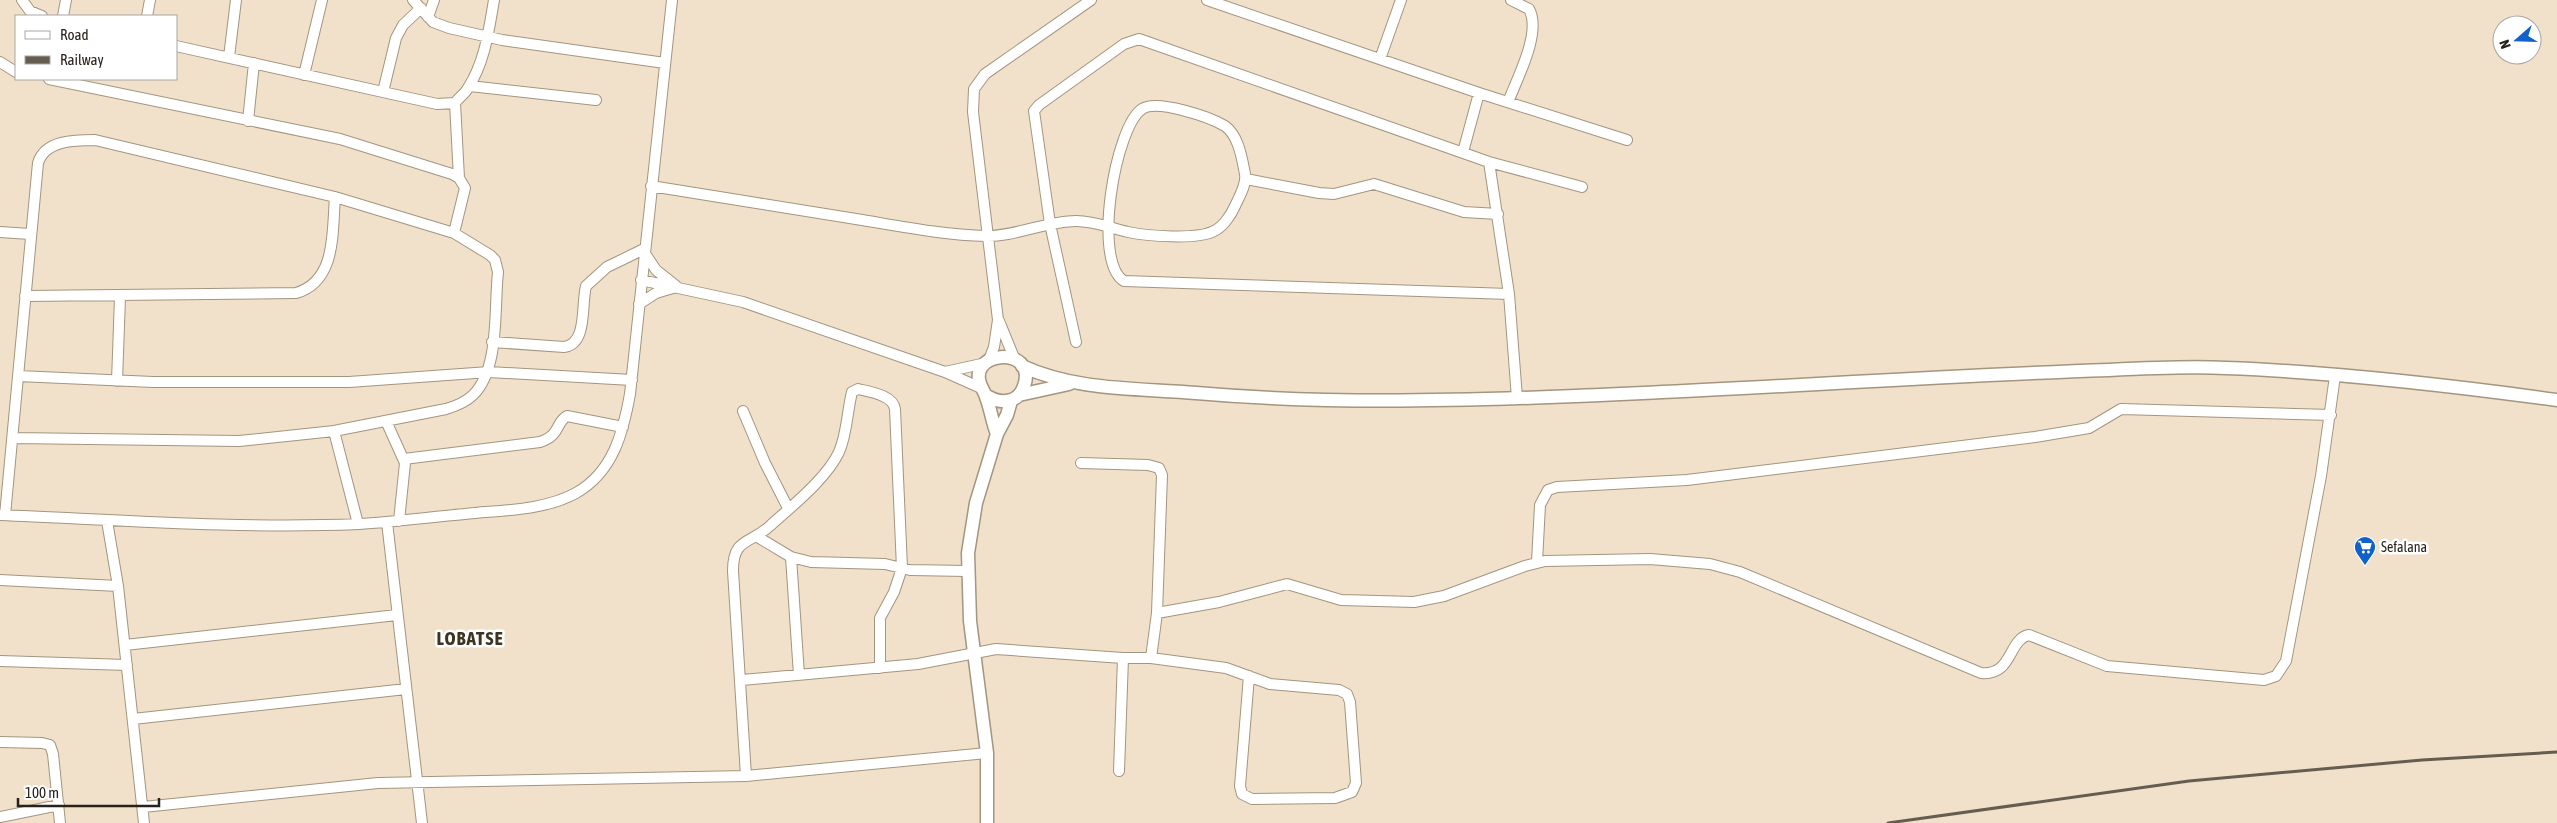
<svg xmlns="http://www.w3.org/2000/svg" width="2557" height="823" font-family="'Asap Condensed',sans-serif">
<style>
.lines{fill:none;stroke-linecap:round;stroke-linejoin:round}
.minor-casing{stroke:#a3957f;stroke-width:12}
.major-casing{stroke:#a3957f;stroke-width:15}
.minor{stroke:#fff;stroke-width:10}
.major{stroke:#fff;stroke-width:12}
.rail{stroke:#665d51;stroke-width:3}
.labels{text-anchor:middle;stroke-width:5;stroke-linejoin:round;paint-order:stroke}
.poi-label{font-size:14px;fill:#28221a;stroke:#fff;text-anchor:start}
.district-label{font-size:19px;font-weight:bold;letter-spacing:1px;fill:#3f3321;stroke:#fff}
</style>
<rect width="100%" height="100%" fill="#f1e1ca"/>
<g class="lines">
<g class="minor-casing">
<path id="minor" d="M22,0L30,11L42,16
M413,0L433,22L449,28L502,40L665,63
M1207,0L1479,93L1627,140
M63,16L66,0
M147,16L150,0
M428,17L434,0
M176,46L437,104L455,103C459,97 465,94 468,88C485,62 489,29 494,0
M229,57L236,0
M1380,59L1401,0
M0,62L16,72
M304,75L322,0
M49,79L340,139L452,174L459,178L465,188L454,233
M470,86L596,100
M383,92L396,38L403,25L421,8
M1508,102C1517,79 1542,32 1529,9L1511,0
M455,103L459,178
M248,121L254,63
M1463,152L1479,93
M1489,162L1582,187
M1246,179L1319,193L1334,194L1374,184L1464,212L1498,214
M651,186C719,197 788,208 856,219C899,226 943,235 986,236C1013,237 1047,221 1076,221C1095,221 1110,228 1128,232C1147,236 1197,240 1214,231C1223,227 1231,215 1235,206C1239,197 1247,184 1245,174C1242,159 1239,136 1225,126C1210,117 1157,99 1142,109C1115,127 1092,262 1124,281L1509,294
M0,232L30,234
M644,252L656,270L676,286
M641,280L743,302L945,372L981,388
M25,296L296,293C337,281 332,231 335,197
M639,304L656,293L673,288
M999,321L1015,360
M492,342L564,347C588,344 581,304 586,286L607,267L644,249
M1076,342L1050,224L1034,111L1039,105L1124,44L1139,39L1489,162L1509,294L1517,398
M989,360L994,347L998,320L973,112L974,89L985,74L1091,0
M945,372L986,363
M18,376L153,382H349L489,372L632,380
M117,381L120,297
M743,411L765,463L788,508
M386,421L405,463L399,521
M334,431L358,524
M404,459L540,442C561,435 555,423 567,416L623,427
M1081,463L1148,465L1159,468L1162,475L1157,613L1151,658
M0,515C120,520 240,529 359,524C395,522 430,517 465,514C501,510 543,511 576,493C613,472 623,433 630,394L672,0
M5,515L38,163C45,140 75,140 95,140L335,197L454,233L490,255L495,260L498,272C494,308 500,369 473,395C466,402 456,406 446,409L334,431L239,441L13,438
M107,521L118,586L144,823
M387,522L422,823
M756,536L791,557L811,562L885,564L910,570L967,571
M791,557L799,675
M1537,562L1540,505L1548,490L1557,487L1687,480L2035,437L2089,428L2121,409L2331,415
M0,580L118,586
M1157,613L1219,602L1287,584L1341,600L1414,602L1444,596L1525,566L1545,561L1650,559L1710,564L1740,572L1981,673C2013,676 2008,639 2029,635L2107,666L2264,680L2276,676L2286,661L2321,476L2335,376
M125,645L397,615
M0,661L127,665
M742,680L918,664L996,649L1123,658H1151L1226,668L1270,684L1339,690L1347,694L1350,702L1356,783L1352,792L1335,798L1252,799L1242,794L1240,786L1249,676
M133,719L406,689
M0,742L42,743L50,745L53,754L60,823
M1119,771L1123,658
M746,776L733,571C733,537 750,545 771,525C792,506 827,478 839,452C847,434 847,412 852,392L858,389C870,392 893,395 895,409L902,568L894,592L880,618V668
M143,807L378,783L746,776L987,753
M0,817L59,805"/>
</g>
<g class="major-casing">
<path id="major" d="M1022,366C1076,391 1138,388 1196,393C1323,404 1449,401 1576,396C1754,389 1931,376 2109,370C2148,368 2187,366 2226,368C2336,372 2447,385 2557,400
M1019,395L1069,384
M987,396C1000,404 1018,404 1024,386C1039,344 960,350 983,390C990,403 991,419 997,434
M987,823V753L970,621L968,553L976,503L997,434L1007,415L1011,401"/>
</g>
<use href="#minor" class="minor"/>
<use href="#major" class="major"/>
<path class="rail" d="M1888,823L2189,781L2422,760L2557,752"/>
</g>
<defs>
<g id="supermarket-pin" transform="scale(1.125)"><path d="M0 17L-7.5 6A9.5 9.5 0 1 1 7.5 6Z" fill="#0f62cb" stroke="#fff"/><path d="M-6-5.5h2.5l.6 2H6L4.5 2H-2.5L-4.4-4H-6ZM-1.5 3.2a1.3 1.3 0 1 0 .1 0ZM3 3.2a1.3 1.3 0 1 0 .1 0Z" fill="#fff"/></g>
</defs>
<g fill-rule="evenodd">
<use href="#supermarket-pin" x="2365" y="547"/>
</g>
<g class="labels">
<g class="poi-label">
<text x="2381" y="552">Sefalana</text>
</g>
<g class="district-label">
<text x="470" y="645">LOBATSE</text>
</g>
</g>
<rect x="15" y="15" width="162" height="65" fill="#ffffff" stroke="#a9a7a3"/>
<rect x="25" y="31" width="25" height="8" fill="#ffffff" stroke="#a9a7a3"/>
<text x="60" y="40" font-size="15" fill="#28221a">Road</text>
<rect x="25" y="56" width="25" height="8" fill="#665d51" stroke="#a9a7a3"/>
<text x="60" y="65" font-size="15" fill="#28221a">Railway</text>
<g transform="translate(2517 40) rotate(250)"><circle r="24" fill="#ffffff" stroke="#a9a7a3"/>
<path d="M0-4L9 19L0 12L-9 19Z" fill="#0f62cb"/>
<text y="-8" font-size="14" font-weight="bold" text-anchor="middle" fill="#28221a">N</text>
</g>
<path d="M18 798v8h141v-8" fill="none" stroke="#28221a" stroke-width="2.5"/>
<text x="25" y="798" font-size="15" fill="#28221a" stroke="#ffffff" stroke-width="4" paint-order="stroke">100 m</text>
</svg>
